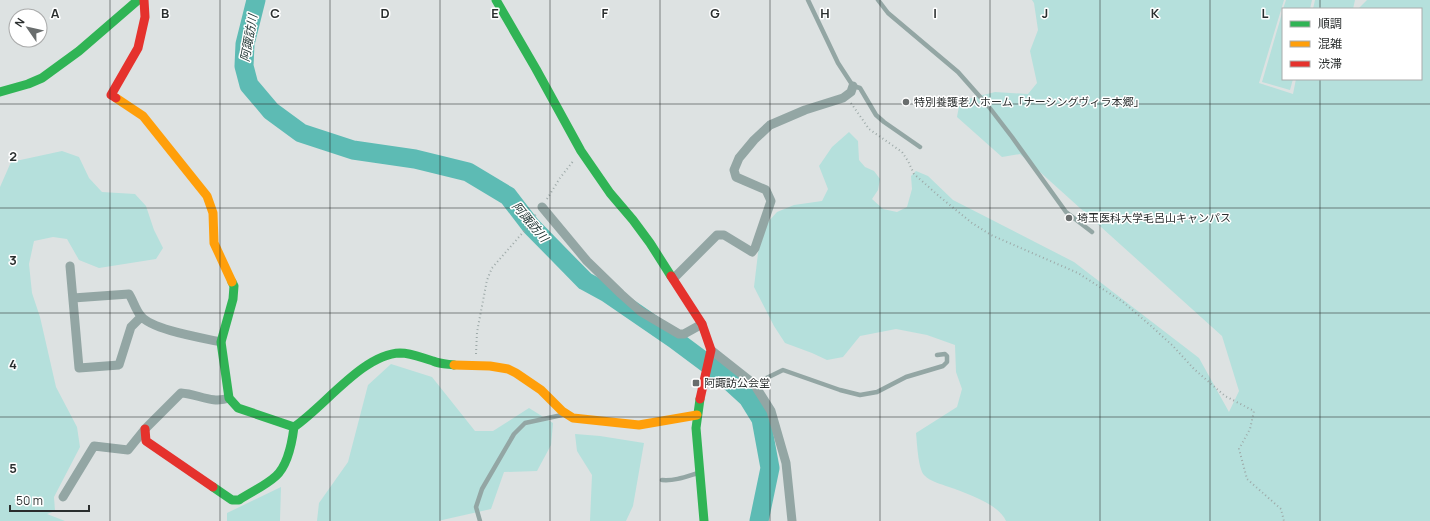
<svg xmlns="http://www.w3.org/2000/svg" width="1430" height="521" font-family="Manrope,'Noto Sans JP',sans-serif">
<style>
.green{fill:#b5e0dc}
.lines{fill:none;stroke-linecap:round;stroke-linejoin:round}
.river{stroke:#5dbbb4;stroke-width:19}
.path{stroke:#9da9a8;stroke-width:2;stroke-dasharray:1 3;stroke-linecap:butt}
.lane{stroke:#93a6a4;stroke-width:4.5}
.street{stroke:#93a6a4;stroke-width:9}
.fast{stroke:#30b455;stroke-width:9}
.slow{stroke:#ff9f0a;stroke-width:9}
.jam{stroke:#e5322d;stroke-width:9}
.grid{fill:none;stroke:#2a2e2e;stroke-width:1;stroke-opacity:0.55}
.poi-dot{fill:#696d6d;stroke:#fff;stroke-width:1.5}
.labels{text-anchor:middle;stroke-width:3;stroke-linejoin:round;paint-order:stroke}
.poi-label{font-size:11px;fill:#2a2e2e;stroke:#fff;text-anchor:start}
.water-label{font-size:12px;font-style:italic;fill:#1d3230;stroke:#fff}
.grid-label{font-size:13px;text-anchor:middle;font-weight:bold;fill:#2a2e2e;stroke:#fff;stroke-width:3;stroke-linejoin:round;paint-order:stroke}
</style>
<rect width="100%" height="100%" fill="#dde2e2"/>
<path class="green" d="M1032,0H1284L1259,83L1293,94L1296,79H1421V9H1358L1367,0H1430V521H1006C999,504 966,493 949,487C941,484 931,482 924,475C918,468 917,442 916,433L957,407L962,389L956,372L955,345L927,335L896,329L860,336L843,357L827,360L812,353L785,343L774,326L754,287L759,245L768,222L777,212L794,205L822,201L828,189L819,166L832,147L849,132L858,141L859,160L865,167L874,171L880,179L878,190L872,199L883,209L897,212L907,207L912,189L911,176L916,171L928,176L953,200L1074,262L1199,358L1229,412L1239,391L1222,336L1020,154L1002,157L957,117L960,101L995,92L1028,94L1037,83L1030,51L1038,30L1034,3Z
M1286,0H1312L1310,9H1283Z
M1315,0H1355L1353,9H1313Z
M1283,10V79H1293L1290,90L1262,82Z
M62,151L79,157L89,178L102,192L135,194L146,206L154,230L163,248L156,259L99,268L79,260L67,239L53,237L34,241L29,264L32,293L40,317L56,387L77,427L80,447L54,497L55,511L47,514L65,521H0V187L11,162Z
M391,364L432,377L475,431H493L529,408L553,423L551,445L537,471L504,472L491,509L438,521H317L319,503L348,462L368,385Z
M575,434L600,436L644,443L633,506L626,521H590L592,475L577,451Z
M281,487L280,521H227V513Z"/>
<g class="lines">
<path class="river" d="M256,0L245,44L244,66L249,85L271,111L301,133L353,150L415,159L468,172L508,196L531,226L585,281L607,293L674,339L725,377L748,398L761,419L770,468L759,521"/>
<path class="path" d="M851,103L869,129L902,152L908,161L914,174L940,197L972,223L991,235L1078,273L1123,302L1150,325L1173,346L1194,369L1225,396L1254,411L1250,429L1239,449L1247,479L1281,509L1284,521
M547,199L560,178L574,160
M476,354L477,332L487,280L492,268L525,230L536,214"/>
<path class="lane" d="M808,0L838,63L853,86L860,88L876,115L884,122L920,147
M878,0L888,13L958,72L989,107L1012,137L1066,212L1092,232
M754,384L783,370L840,390L860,395L877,392L906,377L943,366L947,362V356L945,354L937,355
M662,480C675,481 685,477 698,473
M480,521L476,507L482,489L514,434L525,423L562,415"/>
<path class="street" d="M542,207L587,261L621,294L640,311L679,334H684L702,324
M70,266L79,368L119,365L131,327L141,317
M673,279L717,235H724L752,252L755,248L771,201L766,190L736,177L734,170L739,158L754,140L770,125L805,110L843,98L851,92L853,86
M73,298L129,294C133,300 136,311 141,316C152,330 203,338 221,342
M711,350L754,384L771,411L786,463L792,521
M63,497L94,446L128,450L145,429L181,393C198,394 212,404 229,398"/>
<path class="fast" d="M496,0L536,69L581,151L610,193L633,220L650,243L671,276
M0,92L28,84L42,78L79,51L138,0
M232,282L234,286L233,299L221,342L229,398L238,408L294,427
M700,399L696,428L704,521
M213,487L232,500H239C251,492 265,486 276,476C288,465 292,443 294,427C325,406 363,354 400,353C412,353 422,358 433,361C440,364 447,364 454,365"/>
<path class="slow" d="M116,98L143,116L207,196L213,213L214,243L232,282
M454,365L490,366L508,369L516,373L541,390L562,411L573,418L639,425L697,415"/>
<path class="jam" d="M116,98L111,95L138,48L145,17L144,0
M671,276L702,324L711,350L700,399
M145,429L146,441L213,487"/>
</g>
<path class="grid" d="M110,0V521M220,0V521M330,0V521M440,0V521M550,0V521M660,0V521M770,0V521M880,0V521M990,0V521M1100,0V521M1210,0V521M1320,0V9M1320,79V521M0,104H1430M0,208H1430M0,313H1430M0,417H1430"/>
<g class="poi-dot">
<circle cx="906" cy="102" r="4"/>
<circle cx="1069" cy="218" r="4"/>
<rect x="692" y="379" width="8" height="8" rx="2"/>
</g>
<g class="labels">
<g class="poi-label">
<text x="914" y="106">特別養護老人ホーム「ナーシングヴィラ本郷」</text>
<text x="1077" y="222">埼玉医科大学毛呂山キャンパス</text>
<text x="704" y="387">阿諏訪公会堂</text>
</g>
<g class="water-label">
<text transform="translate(249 38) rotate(-80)" y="4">阿諏訪川</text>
<text transform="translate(530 222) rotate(50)" y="4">阿諏訪川</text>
</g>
</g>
<g class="grid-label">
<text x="55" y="18">A</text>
<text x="165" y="18">B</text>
<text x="275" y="18">C</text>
<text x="385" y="18">D</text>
<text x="495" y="18">E</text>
<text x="605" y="18">F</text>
<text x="715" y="18">G</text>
<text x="825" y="18">H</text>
<text x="935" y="18">I</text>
<text x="1045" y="18">J</text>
<text x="1155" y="18">K</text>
<text x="1265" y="18">L</text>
<text x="13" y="161">2</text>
<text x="13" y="265">3</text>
<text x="13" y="369">4</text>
<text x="13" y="473">5</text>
</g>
<rect x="1282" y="8" width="140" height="72" fill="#ffffff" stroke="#aaabab"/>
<rect x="1290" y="21" width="20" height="6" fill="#30b455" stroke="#aaabab"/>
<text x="1318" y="28" font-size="12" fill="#2a2e2e">順調</text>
<rect x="1290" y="41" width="20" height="6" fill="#ff9f0a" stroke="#aaabab"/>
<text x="1318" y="48" font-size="12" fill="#2a2e2e">混雑</text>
<rect x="1290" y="61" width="20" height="6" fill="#e5322d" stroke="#aaabab"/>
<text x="1318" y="68" font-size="12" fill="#2a2e2e">渋滞</text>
<g transform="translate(28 28) rotate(304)"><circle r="19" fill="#ffffff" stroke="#aaabab"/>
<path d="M0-3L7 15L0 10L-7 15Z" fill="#696d6d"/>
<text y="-6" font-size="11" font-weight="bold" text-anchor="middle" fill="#2a2e2e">N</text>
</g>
<path d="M10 505v6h79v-6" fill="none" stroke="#2a2e2e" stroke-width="2"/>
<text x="16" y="505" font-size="12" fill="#2a2e2e" stroke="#ffffff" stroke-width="3" paint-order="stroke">50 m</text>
</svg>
